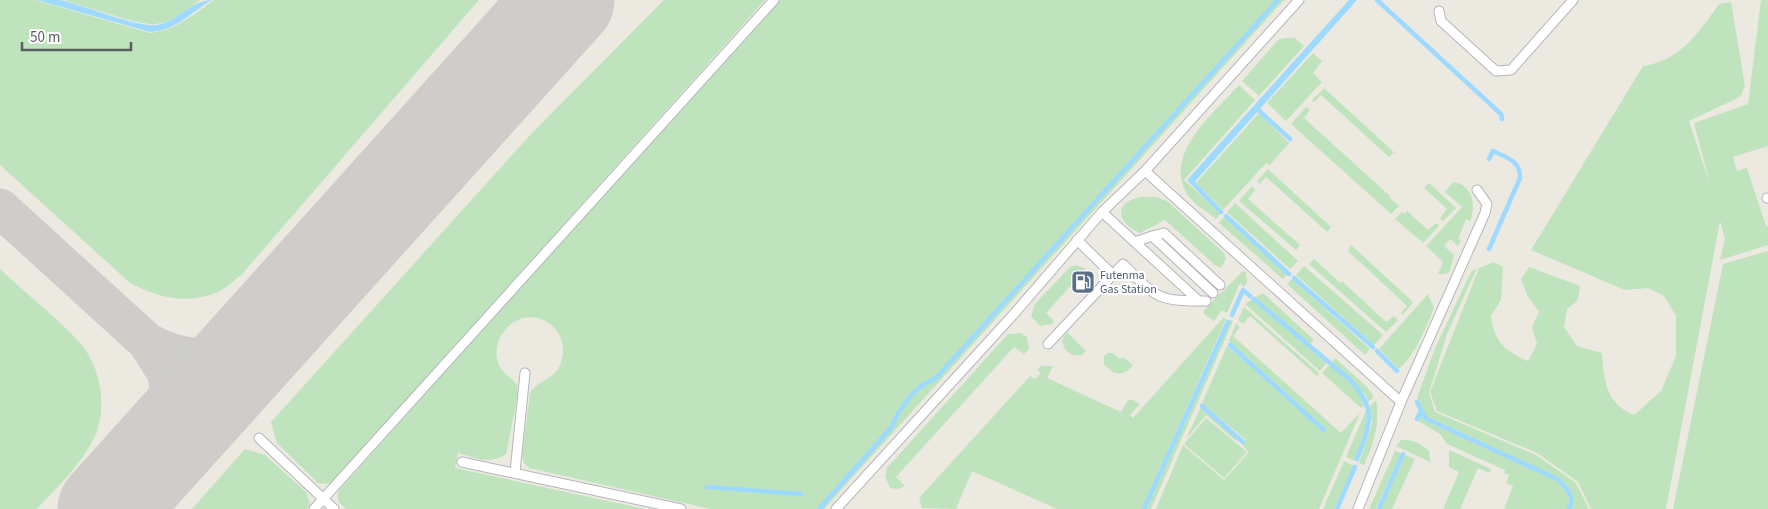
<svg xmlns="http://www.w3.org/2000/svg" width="1768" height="509" font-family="'Source Sans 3',sans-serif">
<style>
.green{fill:#bfe4bd}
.water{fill:#9edaff}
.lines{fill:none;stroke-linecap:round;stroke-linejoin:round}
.stream{stroke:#9edaff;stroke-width:4.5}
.taxiway{stroke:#cecdca;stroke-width:39}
.runway{stroke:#cecdca;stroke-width:99}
.lane-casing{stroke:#b3b7bb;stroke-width:11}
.lane{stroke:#fff;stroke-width:9}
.labels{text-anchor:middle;stroke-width:4.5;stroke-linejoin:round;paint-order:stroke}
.service-label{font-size:12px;fill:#4e5e75;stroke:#fff;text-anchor:start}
</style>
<rect width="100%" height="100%" fill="#ece9e1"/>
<path class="green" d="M0,0H35L150,33C176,30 193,15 214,0H479L243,273C236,279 227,288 218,292C187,305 157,298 129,282L0,165Z
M63,0H200C188,9 173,22 156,24C140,26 82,5 63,0Z
M664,0H765L336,478L328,484L318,483L277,443L271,422L532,133Z
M778,0H1284L824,509H711L529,468L524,463L522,455L530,393C536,381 555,379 560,365C576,325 524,297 501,336C496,344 495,356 499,365C503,374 512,377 517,385L518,394L506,454C491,465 475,458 458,453L455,468L645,509H346C338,502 335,499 340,489Z
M1761,0H1768V146L1733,157L1737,171L1747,168L1766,226H1768V245L1720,260L1725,239L1720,221L1666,509H1591L1578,482L1537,453L1437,411L1430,392L1479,268L1494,262L1503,267L1501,300L1491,316C1495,343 1504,350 1528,361L1537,344L1532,327L1539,312L1527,295L1521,279L1529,267L1580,286L1578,300L1567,309L1564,327L1577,346L1602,353C1604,380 1606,404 1634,415L1661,391L1676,356V316L1664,296L1648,288L1625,290L1531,250L1643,66C1680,61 1699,32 1719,4L1731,2L1745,86L1740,97L1689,121L1710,184L1694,123L1748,104Z
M1283,38H1295L1304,46L1259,96L1242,81L1278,40Z
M1313,53L1322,61L1313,73L1322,82L1286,121L1267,103Z
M1239,85L1255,100L1184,180L1221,213L1216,219C1208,212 1195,205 1189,197C1160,156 1214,113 1239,85Z
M1324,88L1397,155L1393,153L1389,157L1321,95L1314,102L1312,100Z
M1306,107L1310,110L1304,118L1390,196V198L1399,206L1391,214L1291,124Z
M1259,113L1289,143L1270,165L1266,163L1223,210L1196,183Z
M1268,169L1331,227L1327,232L1266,177L1260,184L1257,181Z
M1453,182C1472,184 1477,206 1470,221L1466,219L1458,239L1461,240L1458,246L1450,239L1444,246L1454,255L1450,271L1446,274H1438L1443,262L1426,246L1462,207L1445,192Z
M1429,183L1456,208L1443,221L1440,218L1447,209L1424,188Z
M1252,186L1255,190L1248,199L1300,245L1296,250L1239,201Z
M1157,197L1167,201L1224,253L1226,258L1221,268L1216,266L1165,220L1140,233C1119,225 1112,204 1137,198C1143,196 1151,197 1157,197Z
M1235,203L1298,261L1290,269L1227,212Z
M1407,211L1428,230L1436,223L1439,226L1423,243L1395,219L1402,212L1405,214Z
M1224,217L1287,274L1283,279L1219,223Z
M1351,245L1413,302L1403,315L1401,313L1407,306L1348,251Z
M1768,251V509H1673L1723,264Z
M1314,259L1340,283L1342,281L1386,322L1394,316L1398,320L1386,332L1309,264Z
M1076,265L1086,269L1046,313L1054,321L1052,324L1040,326L1031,316L1035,304L1070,267Z
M1304,266L1383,335L1374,345L1296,275Z
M1477,268L1447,334L1429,393L1435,412L1536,455L1576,483L1589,509H1571C1578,495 1567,486 1557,477L1426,416L1417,398L1434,351L1467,280L1472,271Z
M0,269C25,293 58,318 81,344C101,368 108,409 94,438C81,465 57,487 37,509H0Z
M1243,271L1246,272L1247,282L1244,287L1240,283L1227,313L1222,310L1214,321L1204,314V310Z
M1292,279L1370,349L1365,355L1287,284Z
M1263,293L1314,340L1310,344L1255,298Z
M1428,294L1434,308C1425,330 1416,353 1399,369L1379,349Z
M1252,299L1326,363L1320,371L1245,304Z
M1244,307L1319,373L1317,376L1250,316L1243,324L1238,320Z
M1223,318L1226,319L1142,509H1057L972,471L956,509L922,508L919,498L1030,376L1035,379L1041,373L1037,370L1041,366H1053L1047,378L1121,412L1128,400H1133L1140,404L1130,415L1133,418Z
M1231,320L1233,321L1151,509H1146Z
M1236,323L1240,327L1233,336L1341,433L1360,413L1319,509H1156L1183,445L1224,480L1249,452L1242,445L1246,440L1202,403L1227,346L1326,432V429L1229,341Z
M1067,332L1086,351L1082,355C1071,357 1064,352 1062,340Z
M1021,333L1027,337L1029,349L1024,354L1014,347L896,477L905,486L898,489L890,488L885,477L887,468L1008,334Z
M1108,353H1113L1120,359L1123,357L1133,365C1124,377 1114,376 1104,364V356Z
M1335,358L1367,387L1374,397L1368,402L1365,394L1332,362Z
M1330,364L1362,395L1366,404L1361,408L1322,373Z
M1376,400C1380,424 1374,443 1364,465L1359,463L1372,424L1370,406Z
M1201,407L1237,439L1236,441L1206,415L1186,439Z
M1367,408L1366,427L1355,461L1346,457Z
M1421,414L1423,419L1555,479C1564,489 1573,495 1567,509H1504L1513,486L1506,483L1509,475L1504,473L1505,470L1447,444L1440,434L1418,421Z
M1206,418L1247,452L1224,478L1184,444Z
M1401,440C1411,439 1422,444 1429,451L1430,462L1396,446Z
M245,449L265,455L306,492L310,504L307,509H192Z
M1449,450L1491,469L1489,473L1478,468L1460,509H1443L1459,472L1449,467Z
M1395,451L1401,453L1376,509H1369Z
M1405,455L1415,459L1392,509H1381Z
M1344,461L1354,466L1334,509H1323Z"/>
<path class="water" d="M37,0C45,0 53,0 60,0C84,5 137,28 157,25C178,21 192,0 212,0C191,12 176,31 150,32Z
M1349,0H1357L1192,185L1187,180Z"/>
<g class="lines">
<path class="stream" d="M1377,0L1501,114L1502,119
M1256,108L1290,139
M1489,159L1493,151C1506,157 1521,161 1520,178L1489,249
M1191,181L1221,212
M1226,216L1289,274
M1294,278L1373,347
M1254,299L1350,380C1378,410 1370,424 1357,459
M1232,315L1243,290L1250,296
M1230,345L1324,430
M1377,351L1397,371
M1417,402L1425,418L1557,479C1566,488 1576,496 1569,509
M1202,406L1243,442
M1417,419L1421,411
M707,487L801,494
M819,509L891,428C898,410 916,384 935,379L1278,0
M1144,509L1228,322
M1337,509L1355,467
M1379,509L1403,454"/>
<path class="taxiway" d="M0,208L147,342C183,362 210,360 249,351
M147,342L166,372L174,407V434"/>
<path class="runway" d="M107,509L565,0"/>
<g class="lane-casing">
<path id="lane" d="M1439,11L1441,21L1496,71L1511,70L1573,0
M1145,171L1401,402L1358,509
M1767,198H1768
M1102,212L1199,301
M1152,236L1164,233L1220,285
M1077,240L1113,275
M1135,242L1152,236L1213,293
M1048,344L1123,264C1157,298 1156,301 1206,301
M1401,402L1485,213L1487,204L1477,190
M259,438L334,509
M462,462L681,509
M515,472L525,373
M314,509L774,0
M836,509L1013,315L1102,212L1145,171L1299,0"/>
</g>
<use href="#lane" class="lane"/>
</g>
<defs>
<g id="fuel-square" transform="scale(1.25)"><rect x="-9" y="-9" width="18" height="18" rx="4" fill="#5c6f8a" stroke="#fff"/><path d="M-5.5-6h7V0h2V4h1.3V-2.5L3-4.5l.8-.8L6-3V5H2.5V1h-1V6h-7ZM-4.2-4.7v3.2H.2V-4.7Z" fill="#fff"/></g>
</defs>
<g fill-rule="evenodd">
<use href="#fuel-square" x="1083" y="282"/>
</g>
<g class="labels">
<g class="service-label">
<text x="1100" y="279">Futenma<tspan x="1100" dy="14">Gas Station</tspan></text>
</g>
</g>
<path d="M22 42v8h109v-8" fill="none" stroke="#595d62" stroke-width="2.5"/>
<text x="30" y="42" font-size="15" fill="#595d62" stroke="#ffffff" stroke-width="4" paint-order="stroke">50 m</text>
</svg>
